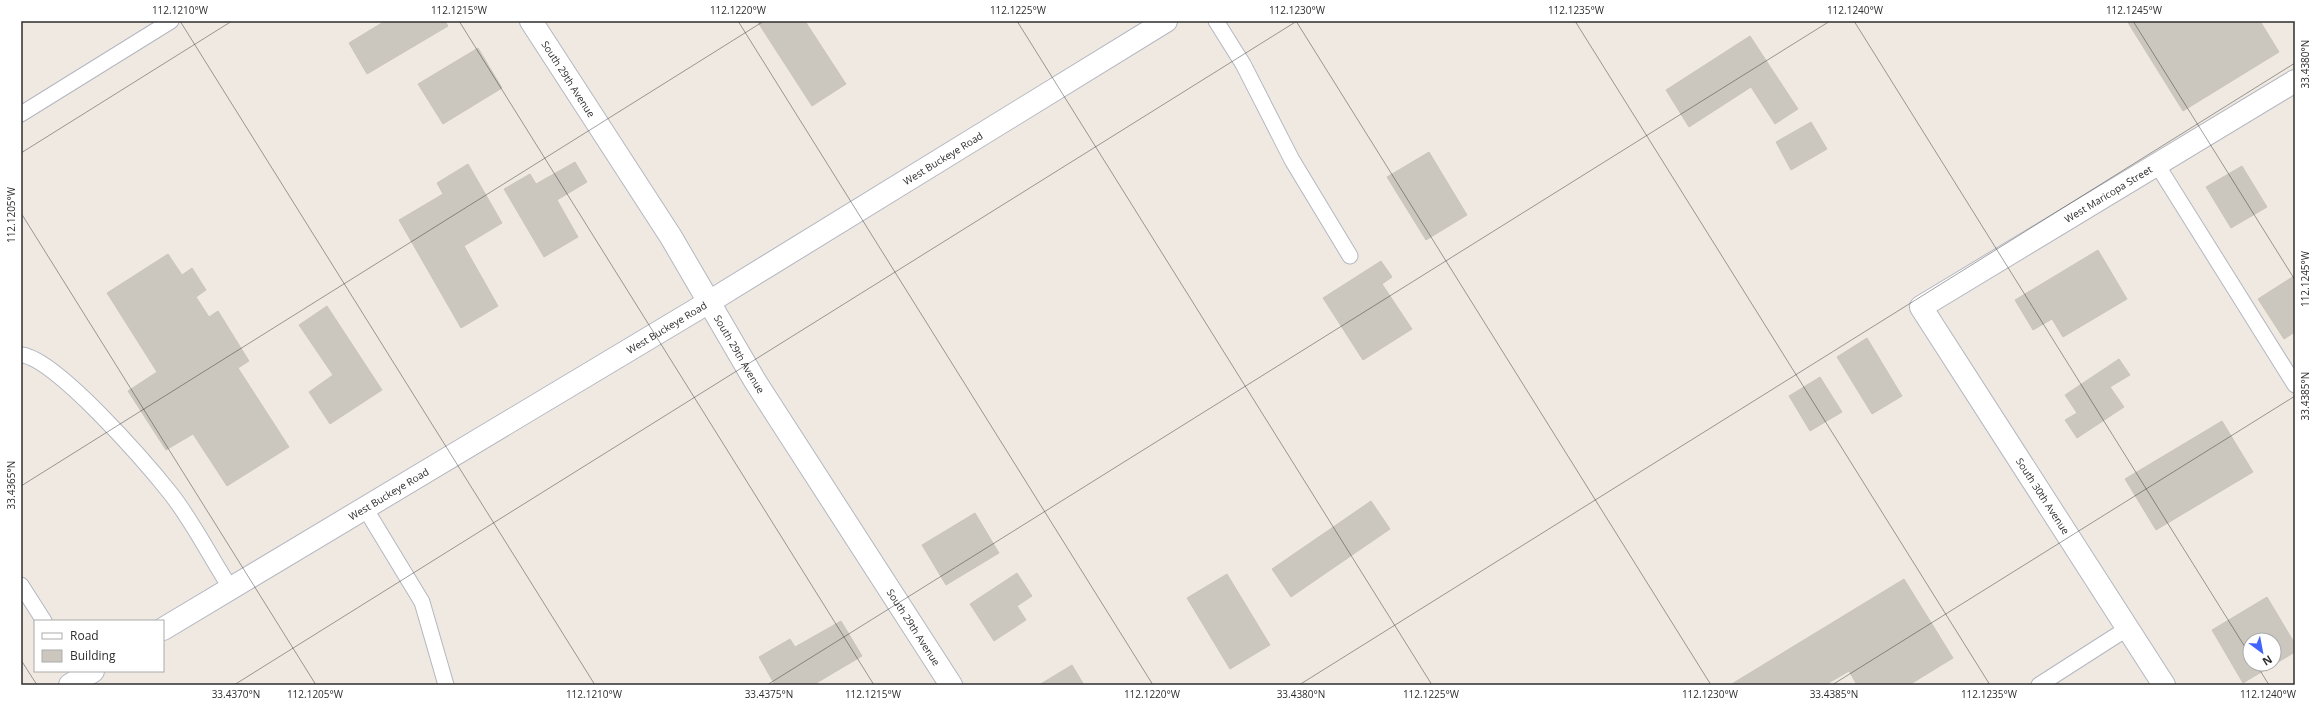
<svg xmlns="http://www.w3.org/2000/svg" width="2316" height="706" font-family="'Open Sans',sans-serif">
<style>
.building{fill:#cbc7bf;stroke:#cbc5ba;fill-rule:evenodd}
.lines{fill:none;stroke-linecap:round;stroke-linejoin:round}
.service-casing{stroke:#b4b7c1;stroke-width:17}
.minor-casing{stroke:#b4b7c1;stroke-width:24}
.secondary-casing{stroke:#b4b7c1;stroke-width:24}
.service{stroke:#fff;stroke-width:15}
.minor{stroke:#fff;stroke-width:22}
.secondary{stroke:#fff;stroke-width:22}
.ticks{fill:none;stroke:#2e2e2e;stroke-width:1;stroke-opacity:0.45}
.labels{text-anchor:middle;stroke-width:3;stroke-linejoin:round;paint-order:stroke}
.street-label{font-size:10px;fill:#2e2e2e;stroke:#fff}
.neatline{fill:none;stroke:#2e2e2e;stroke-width:1.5}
.ticks-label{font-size:10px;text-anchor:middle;fill:#2e2e2e}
</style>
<rect width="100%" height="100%" fill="#efe9e1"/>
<path class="building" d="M385,21H445L448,26L367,74L349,43Z
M757,21H805L846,84L812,106Z
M2127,21H2260L2279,52L2183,111Z
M1750,36L1798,109L1775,124L1751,87L1689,127L1666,90Z
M478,48L502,88L443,124L418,84Z
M1811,122L1827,149L1791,170L1776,142Z
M1429,152L1467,215L1426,240L1387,177Z
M575,162L587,182L557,200L578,237L544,257L504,189L530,174L536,184Z
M468,164L502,223L464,246L498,306L461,328L399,220L443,194L437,183Z
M2242,166L2267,207L2231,228L2206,187Z
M2098,250L2127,299L2063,337L2052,319L2033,330L2015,300Z
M168,254L182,275L192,268L206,290L196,297L209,317L218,311L249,361L238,368L289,447L227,486L193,434L166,450L128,391L157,372L107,293Z
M1381,261L1392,277L1382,284L1412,329L1363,360L1323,298Z
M2294,276L2295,332L2284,339L2258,299Z
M327,306L382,390L330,424L309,392L333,375L299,325Z
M1867,338L1902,396L1872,414L1837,357Z
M2119,359L2130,375L2110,387L2124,407L2077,438L2065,420L2077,413L2065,395Z
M1820,377L1842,412L1810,431L1789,396Z
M2222,421L2253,472L2156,530L2125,479Z
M1371,501L1390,529L1291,597L1272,569Z
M975,513L999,553L946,585L922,545Z
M1017,573L1032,596L1017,606L1026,620L994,641L970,604Z
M1227,574L1270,645L1230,669L1187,598Z
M1904,579L1953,658L1909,685H1857L1849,671L1825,685H1730Z
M2267,597L2295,644V652L2243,683L2212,630ZM2250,640H2274V664H2250Z
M841,621L862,656L813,685H775L759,657L790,639L795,647Z
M1072,665L1084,685H1039Z"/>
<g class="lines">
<g class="service-casing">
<path id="service" d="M1216,21L1243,64L1292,160L1350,256
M21,114L171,21
M2156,163L2295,385
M21,355C54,356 148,465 171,494C193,522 211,558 231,589
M365,508L422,602L446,685
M21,585L44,621
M2039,685L2128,628"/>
</g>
<g class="minor-casing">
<g id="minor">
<path id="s1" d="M531,21L671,237L755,381L951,685"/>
<path id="s2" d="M2164,685L1921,307L2295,81"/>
</g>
</g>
<g class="secondary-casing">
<g id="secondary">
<path id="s3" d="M163,629L709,302L1166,21"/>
<path d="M70,685L93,671"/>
</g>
</g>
<use href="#service" class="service"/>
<use href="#minor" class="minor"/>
<use href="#secondary" class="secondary"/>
</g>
<path class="ticks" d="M180,21L595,685M459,21L874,685M738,21L1153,685M1017,21L1432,685M1296,21L1711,685M1575,21L1990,685M1854,21L2250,655M2133,21L2295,280M21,153L232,21M21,213L316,685M21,486L764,21M21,660L37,685M2256,664L2269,685M234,685L1297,21M767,685L1830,21M1299,685L2295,63M1832,685L2295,396"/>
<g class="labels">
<g class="street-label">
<text dy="4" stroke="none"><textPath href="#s1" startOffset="69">South 29th Avenue</textPath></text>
<text dy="4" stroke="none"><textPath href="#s3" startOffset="911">West Buckeye Road</textPath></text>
<text dy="4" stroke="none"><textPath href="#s2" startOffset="668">West Maricopa Street</textPath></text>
<text dy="4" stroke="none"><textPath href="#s3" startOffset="587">West Buckeye Road</textPath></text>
<text dy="4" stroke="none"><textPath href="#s1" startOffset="393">South 29th Avenue</textPath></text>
<text dy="4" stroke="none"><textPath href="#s3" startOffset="263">West Buckeye Road</textPath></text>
<text transform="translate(2043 496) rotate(57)" y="4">South 30th Avenue</text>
<text dy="4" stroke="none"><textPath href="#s1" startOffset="717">South 29th Avenue</textPath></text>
</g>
</g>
<rect width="2316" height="706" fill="none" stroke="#ffffff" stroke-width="44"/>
<rect x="34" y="620" width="130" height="52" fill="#ffffff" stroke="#ababab"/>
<rect x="42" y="633" width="20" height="6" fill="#ffffff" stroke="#ababab"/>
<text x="70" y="640" font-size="12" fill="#2e2e2e">Road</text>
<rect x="42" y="650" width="20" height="12" fill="#cbc7bf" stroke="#ababab"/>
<text x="70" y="660" font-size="12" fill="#2e2e2e">Building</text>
<g transform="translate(2262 652) rotate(148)"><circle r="19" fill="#ffffff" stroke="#ababab"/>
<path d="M0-3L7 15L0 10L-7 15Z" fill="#4264fb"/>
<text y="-6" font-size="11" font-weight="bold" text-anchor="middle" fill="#2e2e2e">N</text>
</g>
<rect x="22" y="22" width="2272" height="662" class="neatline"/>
<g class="ticks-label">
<text x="180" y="14">112.1210°W</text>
<text x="459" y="14">112.1215°W</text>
<text x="738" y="14">112.1220°W</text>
<text x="1018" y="14">112.1225°W</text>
<text x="1297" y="14">112.1230°W</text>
<text x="1576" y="14">112.1235°W</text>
<text x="1855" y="14">112.1240°W</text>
<text x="2134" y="14">112.1245°W</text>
<text transform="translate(2305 64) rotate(-90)" y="4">33.4380°N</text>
<text transform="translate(11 215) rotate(-90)" y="4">112.1205°W</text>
<text transform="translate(2305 279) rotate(-90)" y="4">112.1245°W</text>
<text transform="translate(2305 396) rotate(-90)" y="4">33.4385°N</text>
<text transform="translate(11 485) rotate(-90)" y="4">33.4365°N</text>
<text x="236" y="698">33.4370°N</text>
<text x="315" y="698">112.1205°W</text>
<text x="594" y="698">112.1210°W</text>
<text x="769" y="698">33.4375°N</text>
<text x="873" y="698">112.1215°W</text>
<text x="1152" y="698">112.1220°W</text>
<text x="1301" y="698">33.4380°N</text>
<text x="1431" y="698">112.1225°W</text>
<text x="1710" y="698">112.1230°W</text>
<text x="1834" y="698">33.4385°N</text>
<text x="1989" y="698">112.1235°W</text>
<text x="2268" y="698">112.1240°W</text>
</g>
</svg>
